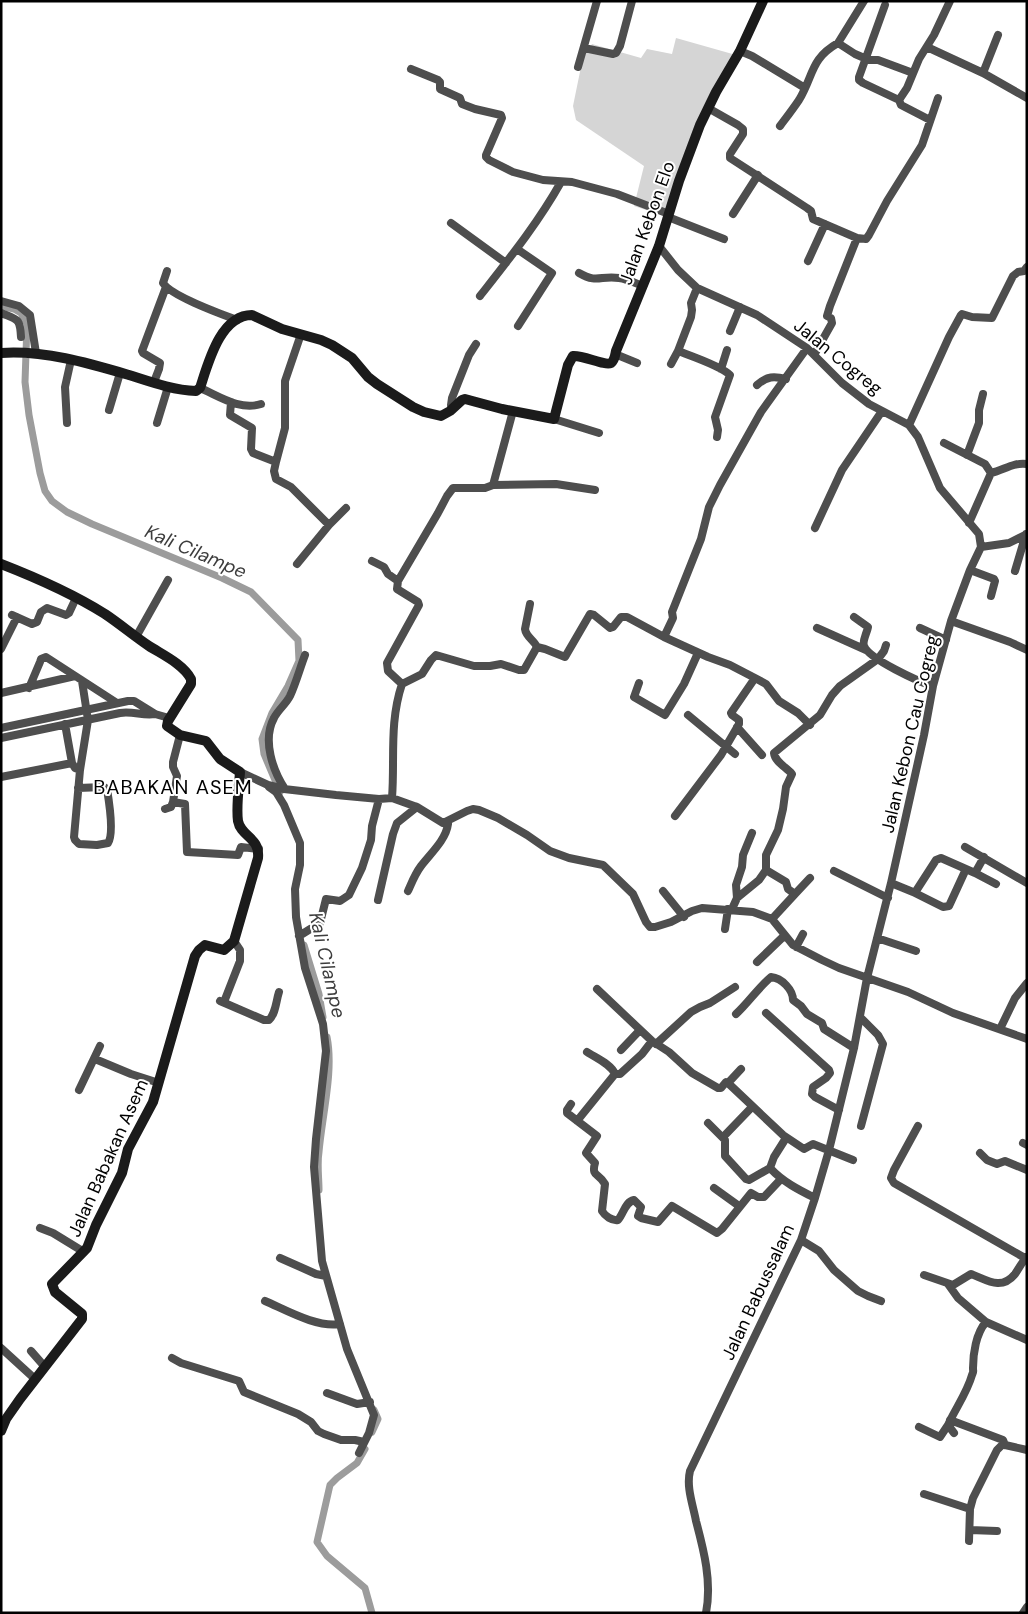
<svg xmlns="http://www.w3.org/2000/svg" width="1028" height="1614" font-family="'DM Sans',sans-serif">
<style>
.green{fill:#d5d5d5}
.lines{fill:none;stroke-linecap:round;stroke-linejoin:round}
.canal{stroke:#9c9c9c;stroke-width:7}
.street{stroke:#4e4e4e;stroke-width:8}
.secondary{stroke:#1b1b1b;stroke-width:10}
.labels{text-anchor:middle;stroke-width:4;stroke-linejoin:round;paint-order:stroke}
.street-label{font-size:18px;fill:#000;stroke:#fff}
.water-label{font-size:19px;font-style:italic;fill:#3d3d3d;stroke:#fff}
.quarter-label{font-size:20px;letter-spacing:1px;fill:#000;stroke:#fff}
</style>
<rect width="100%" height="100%" fill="#fff"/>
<path class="green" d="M676,38L736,55L723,78L667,217L634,206L644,166L576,120L573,106L583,57L592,44L641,58L647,49L672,54Z"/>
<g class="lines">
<path class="canal" d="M1,306L14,309L21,313L27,324L25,382L29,415L40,473L45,491L52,501L67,512L92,524L222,578L251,592L298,640L299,661L288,686L272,713L262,739L264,754L280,792
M304,945L319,994L323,1017
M319,1190C319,1178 317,1164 319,1152C322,1116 334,1071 327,1037
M372,1432L378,1419L374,1410
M365,1449L357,1463L337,1478L330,1485L317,1542L327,1556L365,1588L372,1613"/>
<path class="street" d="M885,5L859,77V80L863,83L899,100
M838,43L864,1
M927,47L983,73L1027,98
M584,48L613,54L616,53L620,46L632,1
M740,51L752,56L805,88
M578,67L597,1
M411,69L438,80L440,82V89L460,98L462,104L475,109L501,115L502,118L486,155V157L489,160L513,172L543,180L572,182L617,194L669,214
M983,73L998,35
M708,108L738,125L743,129V134L730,154V158L807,208L811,211L813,219L857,238
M930,120L901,105L899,100L907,88L919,59L934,35L950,1
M780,126C786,118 793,109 799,100C814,75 810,59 838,43L855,54L869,60H878L913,73
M733,214L758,175
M668,217L724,239
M451,223L506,263
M659,246L678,270L697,288L757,315L807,348L842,383L869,404L909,425L918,437L940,488L979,534L981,547
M517,249L552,273L518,326
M808,261L825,224
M167,271L163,283C171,296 221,314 237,320
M579,273C598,284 600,275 619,278C627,279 635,283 643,286
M697,288L691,303L692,310L691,317L678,351C691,356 721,366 730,375L715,417L718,430L717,437
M480,296C509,259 538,223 561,182
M1,301L19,306L30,315L36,353
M1,313C18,320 20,318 21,337
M730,331L740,307
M615,354L637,363
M814,355L832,323L831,318L827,316L830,306L857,238L866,239L869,235L887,201L922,145L938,98
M671,364L678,351
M721,369L727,350
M154,382L159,369L160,363L143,353L142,351L166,287
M757,385C767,376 774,376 786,379
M200,388C219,396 240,411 261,404
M231,402L230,415L252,428L251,449L253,453L276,462L274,471L276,479L291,487L329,525L346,508
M453,408L451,405L452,398L469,355L476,344
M109,410L120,373
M554,419L599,433
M67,423L65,387L71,360
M157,423L168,387
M909,425L949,337L961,315L962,314L972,317L992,318L1013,276L1018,272L1024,271L1027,267
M944,443L985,464L991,473
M967,455L979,423V410L983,394
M276,462L285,428V381L301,334
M991,473C1004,470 1014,462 1027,464
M493,485L556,484L595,490
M969,523L991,473
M815,528L842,470L882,411
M372,561L384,567L388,574L398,581
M297,564L329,525
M970,570L994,579L995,581L991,596
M1015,571L1026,534
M530,604L525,629C526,637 534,640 537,647
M12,615L32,624L37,622L41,612L47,608L66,615L69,613L76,598
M854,617L868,627C867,633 862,641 864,646C869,659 919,682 933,686
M951,621L1010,642L1027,650
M817,628L866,650
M920,628L946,640
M136,637L168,580
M664,637L673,618L672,612L701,539L709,507L720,485L761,412L807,348
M1,649L17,617
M639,683L634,697L665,715L684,684L698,653
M402,684L388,671L387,663L419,605L418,602L397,589L398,581L438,513L447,496L453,488H485L493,485L513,411
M29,688L40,662L41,659L46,657L117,703
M1,693L75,676
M688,715L735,754
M65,724L72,763
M737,727L762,755
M1,728L128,701H134L155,714L169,718
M1,738L120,713C133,711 143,716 155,714
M240,772L268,785L284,789L336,795L379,799L392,798L417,807L443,823L467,811L473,809L479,810L498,818L527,835L550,851L569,858L603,865L633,894L646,922L650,927H655L671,922L692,911L702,908L753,912L772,919L793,945L822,960L839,968L908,992L953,1013L1027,1039
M1,777L72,763L75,768L80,770
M269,787L276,792L284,805L300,843V865L295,889L296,917L305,968L323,1024L326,1051L316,1139L314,1167L322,1261L347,1349L374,1415L369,1433L359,1453
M78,788L104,787L107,789C109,801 114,834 108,843L97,845L79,844L75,840L74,837L80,770L88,720L82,681
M285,789C273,771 262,740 274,718C278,710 286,704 290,696C296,683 300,668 305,655
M392,798C395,759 389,723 402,684L422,674L431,660L436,655L474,666H490L501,664L519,670H524L537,647L545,649L565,657L590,614L594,615L610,628L613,627L621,617H627L664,637L708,657L730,665L755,678L766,684L779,701L798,713L810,725
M173,802L185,804L187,852L238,855L241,847L259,849
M165,809L171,807L173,802L177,776L173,767V762L180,735
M675,816L721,755L739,724V720L732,715L731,713L755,678
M965,847L1027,883
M766,870L786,882L788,889L795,894L772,919
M834,871L888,898
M975,873L984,857
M891,883L913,892L916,891L936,860L941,858L975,873L996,884
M408,891C412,882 415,874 421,866C430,854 446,840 448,824L443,823
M663,891L684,917
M913,892L943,907L949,906L966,869
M795,894L810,878
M737,898L736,885L742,867L743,855L752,833
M378,900L393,834L397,823L417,807
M732,909L737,898L759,880L766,870V855L778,830L783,809L786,787L792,774C786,767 775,762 774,753L820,715L832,695L840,686L878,659L884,651L886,645
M725,929L728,909
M299,936L320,923L326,899L340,901L349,895L362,868L371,840L372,826L379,799
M877,938L916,951
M796,947L803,934
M757,962L785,935
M597,989L652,1041L669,1052L692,1073L718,1088H721L726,1082L728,1083L783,1135L804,1149L813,1144L853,1160
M220,1001L264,1020H269C276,1013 276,1001 279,992
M224,1002L240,961V950L234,941
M766,1013L829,1070L830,1073L826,1078L813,1087L812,1094L815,1097L839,1110
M736,1014C748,1003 758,988 771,977C782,978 793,990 793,1000L801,1006L807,1014L822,1023L824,1029L854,1048
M860,1017L878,1035L883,1044L861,1126
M1000,1029L1015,998L1027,983
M656,1044L691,1012L700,1007L710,1003L735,987
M621,1050L640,1030
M95,1059L131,1074L159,1083
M615,1074H620L642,1054L652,1041
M728,1083L741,1069
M79,1090L100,1046
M571,1104L567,1110V1113L597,1136L586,1153L595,1163C591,1177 599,1173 605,1184L602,1211C605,1216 612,1221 618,1220C624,1213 625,1202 634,1200L641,1207L638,1216L641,1218L658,1222L672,1206L717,1233L722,1229L751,1193L758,1197H764L781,1179
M577,1121L615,1074C611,1064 596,1058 587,1052
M708,1123L725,1140V1156L746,1179L749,1180L770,1168
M918,1126L894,1170L891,1178L894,1183L1025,1258
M726,1134L752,1107
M786,1138L774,1157L770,1168C783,1182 799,1190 815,1198
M1023,1143L1027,1145
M980,1153L987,1160L997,1164L1005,1161L1027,1170
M714,1188L739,1206
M40,1228L53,1233L84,1252
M801,1240L819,1251L834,1270L858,1291L868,1296L881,1301
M280,1258L316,1274L326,1276
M924,1275L953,1285L971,1274C987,1280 1001,1291 1015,1274C1019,1268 1022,1262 1027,1257
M948,1284L958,1298L986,1322
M265,1301C286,1310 317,1328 340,1324
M1,1348L35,1379
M31,1351L45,1367
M172,1358L181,1363L239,1381L244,1392L298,1414L311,1422L318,1431L324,1434L341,1440H355L364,1442
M327,1393L357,1404L370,1402
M950,1420L1003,1440L1005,1445
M919,1427L940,1437L948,1425
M954,1433L948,1425C955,1409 967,1393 972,1375C974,1370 973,1373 973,1368C973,1354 976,1333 986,1322L1027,1340
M924,1494L970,1509
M970,1530L997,1531
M969,1541L970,1509L973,1498L997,1450L1002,1445H1005L1027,1450
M706,1613C712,1582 704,1551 696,1521C693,1505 686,1487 690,1471L801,1240L815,1198L829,1150L854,1048L867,978L891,883L924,735L933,686L951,621L970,570L981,547L1009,543L1027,534
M1023,1613L1027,1607"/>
<path class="secondary" d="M1,353C44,350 88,363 129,375C151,382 173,390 196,391L200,388C208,364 220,315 252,315L282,329L321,340L332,345L352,358L368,377L377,384L413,407L424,412L441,416L450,411L462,400L465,399L502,409L554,419L568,365L573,356C583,355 605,366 611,363C615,360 615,355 616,351L659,246L679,181L700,125L716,92L740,51L763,1
M1,564C37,578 73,594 105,614C120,624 134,636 149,646C163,655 183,664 191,679V684L168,721L167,726L180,735L206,741L220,759L240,772C239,786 236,807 238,821C241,837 260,837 258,858L234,941L224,950L205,945L199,950L195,956L153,1102L128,1149L122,1173L96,1225L87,1248L52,1284L55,1292L82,1314V1319L20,1399L6,1419L1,1431"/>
</g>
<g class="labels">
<g class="street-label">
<text transform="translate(647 223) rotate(-70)" y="6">Jalan Kebon Elo</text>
<text transform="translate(838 357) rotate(39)" y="6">Jalan Cogreg</text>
<text transform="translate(910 734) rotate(-77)" y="6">Jalan Kebon Cau Cogreg</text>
<text transform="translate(108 1158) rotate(-66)" y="6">Jalan Babakan Asem</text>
<text transform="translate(758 1292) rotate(-65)" y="6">Jalan Babussalam</text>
</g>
<g class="water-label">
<text transform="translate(196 551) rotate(23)" y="7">Kali Cilampe</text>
<text transform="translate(328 965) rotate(77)" y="7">Kali Cilampe</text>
</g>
<g class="quarter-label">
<text x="173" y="794">BABAKAN ASEM</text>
</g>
</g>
<rect width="1028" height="1614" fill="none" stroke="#000000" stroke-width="5"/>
</svg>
